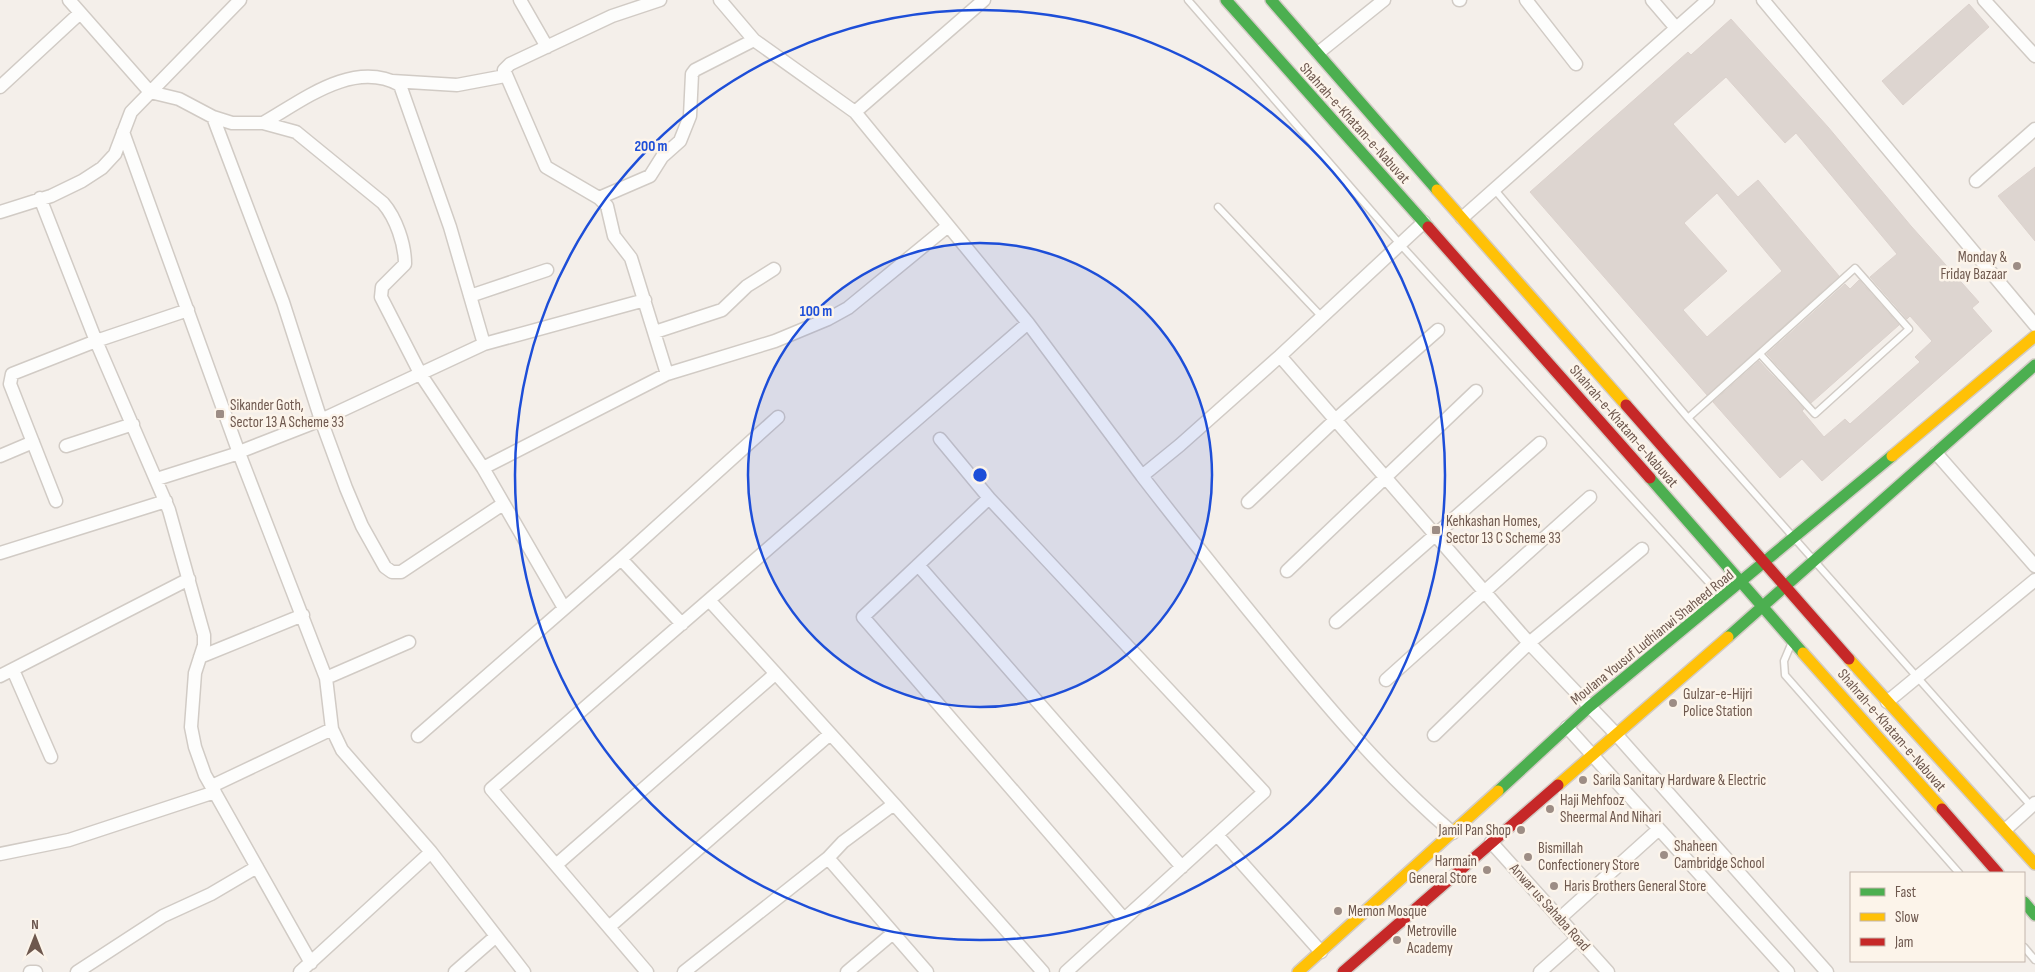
<svg xmlns="http://www.w3.org/2000/svg" width="2035" height="972" font-family="'Sofia Sans Condensed',sans-serif">
<style>
.building{fill:#ddd5d0;stroke:#dcd2cd;fill-rule:evenodd}
.lines{fill:none;stroke-linecap:round;stroke-linejoin:round}
.lane-casing{stroke:#d1cbc5;stroke-width:9}
.street-casing{stroke:#d1cbc5;stroke-width:15}
.fast-casing{stroke:#d3ccc6;stroke-width:14}
.slow-casing{stroke:#d3ccc6;stroke-width:14}
.jam-casing{stroke:#d3ccc6;stroke-width:14}
.lane{stroke:#fdfdfc;stroke-width:6}
.street{stroke:#fdfdfc;stroke-width:12}
.fast{stroke:#4caf50;stroke-width:11}
.slow{stroke:#ffc107;stroke-width:11}
.jam{stroke:#c62828;stroke-width:11}
.ring{fill:none;stroke:#1d4ed8;stroke-width:2.5}
.poi-dot{fill:#9d8d85;stroke:#fcf4ea;stroke-width:2}
.labels{text-anchor:middle;stroke-width:5;stroke-linejoin:round;paint-order:stroke}
.street-label{font-size:15px;fill:#6e584e;stroke:#fcf4ea}
.poi-label{font-size:15px;fill:#6e584e;stroke:#fcf4ea;text-anchor:start}
.centre{fill:#1d4ed8;stroke:#fcf4ea;stroke-width:2.5}
.ring-label{font-size:15px;text-anchor:middle;font-weight:bold;fill:#1d4ed8;stroke:#fcf4ea;stroke-width:5;stroke-linejoin:round;paint-order:stroke}
</style>
<rect width="100%" height="100%" fill="#f4efea"/>
<path class="building" d="M1969,4L1989,27L1903,105L1882,81Z
M1731,19L1828,127L1911,226L1979,302L1972,308L1992,331L1822,481L1802,459L1780,478L1713,402L1759,361L1804,409L1802,411L1824,437L1845,419L1850,424L1920,362L1915,357L1932,341L1910,316L1907,319L1870,277L1897,254L1796,133L1785,143L1726,77L1673,124L1738,197L1758,180L1839,276L1707,395L1530,192L1688,52L1691,55ZM1717,193L1782,271L1707,337L1683,310L1727,271L1684,223Z
M2035,167V241L1998,196Z
M1859,280L1899,325L1811,403L1767,354L1845,284L1850,289Z"/>
<g class="lines">
<g class="lane-casing">
<path id="lane" d="M1188,0L1400,244L1722,597
M1495,190L1688,418L2032,807
M1218,207L1322,317
M1688,418L1855,268L1909,329L1815,414L1760,354
M1792,642L1784,661L1785,675L1959,873
M2024,947L2035,960"/>
</g>
<g class="street-casing">
<path id="street" d="M69,0L150,92L179,99L213,117L232,123H263L296,132L383,203C396,218 405,244 405,264L382,287L381,297L421,375L483,468L564,608
M520,0L547,47
M660,0L612,16L510,64L504,70L546,167L599,198L607,206L614,236L631,258L667,374
M720,0L754,40L855,112
M984,0L855,112L1028,323
M1459,0H1460
M1526,0L1576,64
M1652,0L1676,28
M1763,0L2035,325
M1984,0L2035,56
M1318,53L1384,0
M392,81L457,85L505,76
M0,87L80,13
M213,117L283,302L321,420L346,488L362,526L385,567L392,572H401L503,504
M263,123C302,101 353,59 400,85L450,227L484,344
M123,132L239,453L326,678L332,729L342,750L431,852
M1976,181L2035,129
M40,198L96,341L169,510L204,635V645L195,673L191,727L195,747L205,775L311,963
M599,198L650,176L662,157L680,141L690,116L692,74L695,70L754,40
M0,212L51,196L82,181L102,168L115,154L131,112L240,0
M1462,218L1708,0
M1424,222L1280,356L1529,643L1615,733L1827,972
M470,296L547,270
M655,332L722,310L747,286L774,269
M940,439L989,498L1264,792L1066,972
M66,446L133,424
M239,452L321,420L484,344L645,300
M1936,453L2035,566
M0,456L33,442
M483,468L667,374L775,341L828,319L848,308L948,226
M1142,476C1186,533 1231,589 1277,645C1331,711 1387,777 1453,833
M157,479L239,453
M989,498L863,617L1124,919
M56,501L10,384L12,374L96,341L188,310
M1248,502L1335,420L1438,330
M0,553L166,501
M621,559L682,624
M918,565L1182,867
M1287,571L1476,391
M709,600L1028,323L1142,476L1180,445L1280,356
M1336,622L1540,443
M200,657L303,615
M13,670L51,757
M0,676L189,579
M326,678L409,642
M1386,680L1590,497
M1887,702L2035,580
M1567,727L1788,972
M1434,735L1529,643L1642,549
M418,736L621,559L778,417
M212,786L332,729
M894,804L1043,972
M2005,830L2035,803
M1217,835L1321,952
M1491,842L1608,972
M0,854L69,840L215,792
M556,865L775,674
M1559,919L1659,829
M609,927L830,734
M30,972H36
M77,972L163,916L211,894L257,867
M300,972L431,852L524,972
M455,972L495,937
M647,972L491,789L709,600L894,804L843,842L828,858L927,972
M684,972L828,858
M847,972L893,933
M1540,972L1577,939"/>
</g>
<g class="fast-casing">
<path id="fast" d="M1226,0L1428,227
M1271,0L1437,190
M1650,478L1803,653
M1728,637L2035,365
M1498,791L1589,707L1892,456
M2024,902L2035,915"/>
</g>
<g class="slow-casing">
<path id="slow" d="M1437,190L1626,405
M1892,456L2035,336
M1803,653L1942,809
M1849,659L2035,864
M1558,785L1728,637
M1298,972L1498,791"/>
</g>
<g class="jam-casing">
<path id="jam" d="M1428,227L1650,478
M1626,405L1849,659
M1942,809L1998,873
M1343,972L1558,785"/>
</g>
<use href="#lane" class="lane"/>
<use href="#street" class="street"/>
<use href="#fast" class="fast"/>
<use href="#slow" class="slow"/>
<use href="#jam" class="jam"/>
</g>
<circle cx="980" cy="475" r="232" fill="#1d4ed8" fill-opacity=".12"/>
<g class="ring">
<circle cx="980" cy="475" r="232"/>
<circle cx="980" cy="475" r="465"/>
</g>
<g class="poi-dot">
<circle cx="2017" cy="266" r="5"/>
<rect x="215" y="409" width="10" height="10" rx="2.5"/>
<rect x="1431" y="525" width="10" height="10" rx="2.5"/>
<circle cx="1673" cy="703" r="5"/>
<circle cx="1583" cy="780" r="5"/>
<circle cx="1550" cy="809" r="5"/>
<circle cx="1521" cy="830" r="5"/>
<circle cx="1664" cy="855" r="5"/>
<circle cx="1528" cy="857" r="5"/>
<circle cx="1487" cy="870" r="5"/>
<circle cx="1554" cy="886" r="5"/>
<circle cx="1338" cy="911" r="5"/>
<circle cx="1397" cy="940" r="5"/>
</g>
<g class="labels">
<g class="street-label">
<text transform="translate(1355 123) rotate(48)" y="5">Shahrah-e-Khatam-e-Nabuvat</text>
<text transform="translate(1624 426) rotate(49)" y="5">Shahrah-e-Khatam-e-Nabuvat</text>
<text transform="translate(1652 637) rotate(-39)" y="5">Moulana Yousuf Ludhianwi Shaheed Road</text>
<text transform="translate(1892 730) rotate(49)" y="5">Shahrah-e-Khatam-e-Nabuvat</text>
<text transform="translate(1550 907) rotate(48)" y="5">Anwar us Sahaba Road</text>
</g>
<g class="poi-label">
<text x="2007" y="262" text-anchor="end">Monday &amp;<tspan x="2007" dy="17">Friday Bazaar</tspan></text>
<text x="230" y="410">Sikander Goth,<tspan x="230" dy="17">Sector 13 A Scheme 33</tspan></text>
<text x="1446" y="526">Kehkashan Homes,<tspan x="1446" dy="17">Sector 13 C Scheme 33</tspan></text>
<text x="1683" y="699">Gulzar-e-Hijri<tspan x="1683" dy="17">Police Station</tspan></text>
<text x="1593" y="785">Sarila Sanitary Hardware &amp; Electric</text>
<text x="1560" y="805">Haji Mehfooz<tspan x="1560" dy="17">Sheermal And Nihari</tspan></text>
<text x="1511" y="835" text-anchor="end">Jamil Pan Shop</text>
<text x="1674" y="851">Shaheen<tspan x="1674" dy="17">Cambridge School</tspan></text>
<text x="1538" y="853">Bismillah<tspan x="1538" dy="17">Confectionery Store</tspan></text>
<text x="1477" y="866" text-anchor="end">Harmain<tspan x="1477" dy="17">General Store</tspan></text>
<text x="1564" y="891">Haris Brothers General Store</text>
<text x="1348" y="916">Memon Mosque</text>
<text x="1407" y="936">Metroville<tspan x="1407" dy="17">Academy</tspan></text>
</g>
</g>
<circle cx="980" cy="475" r="8" class="centre"/>
<g class="ring-label">
<text x="651" y="151">200 m</text>
<text x="816" y="316">100 m</text>
</g>
<rect x="1850" y="872" width="175" height="90" fill="#fcf4ea" stroke="#c3b6ac"/>
<rect x="1860" y="888" width="25" height="8" fill="#4caf50" stroke="#c3b6ac"/>
<text x="1895" y="897" font-size="15" fill="#6e584e">Fast</text>
<rect x="1860" y="913" width="25" height="8" fill="#ffc107" stroke="#c3b6ac"/>
<text x="1895" y="922" font-size="15" fill="#6e584e">Slow</text>
<rect x="1860" y="938" width="25" height="8" fill="#c62828" stroke="#c3b6ac"/>
<text x="1895" y="947" font-size="15" fill="#6e584e">Jam</text>
<g transform="translate(35 937)" stroke="#fcf4ea" stroke-width="4" paint-order="stroke">
<path d="M0-4L9 19L0 12L-9 19Z" fill="#6e584e"/>
<text y="-8" font-size="14" font-weight="bold" text-anchor="middle" fill="#6e584e">N</text>
</g>
</svg>
